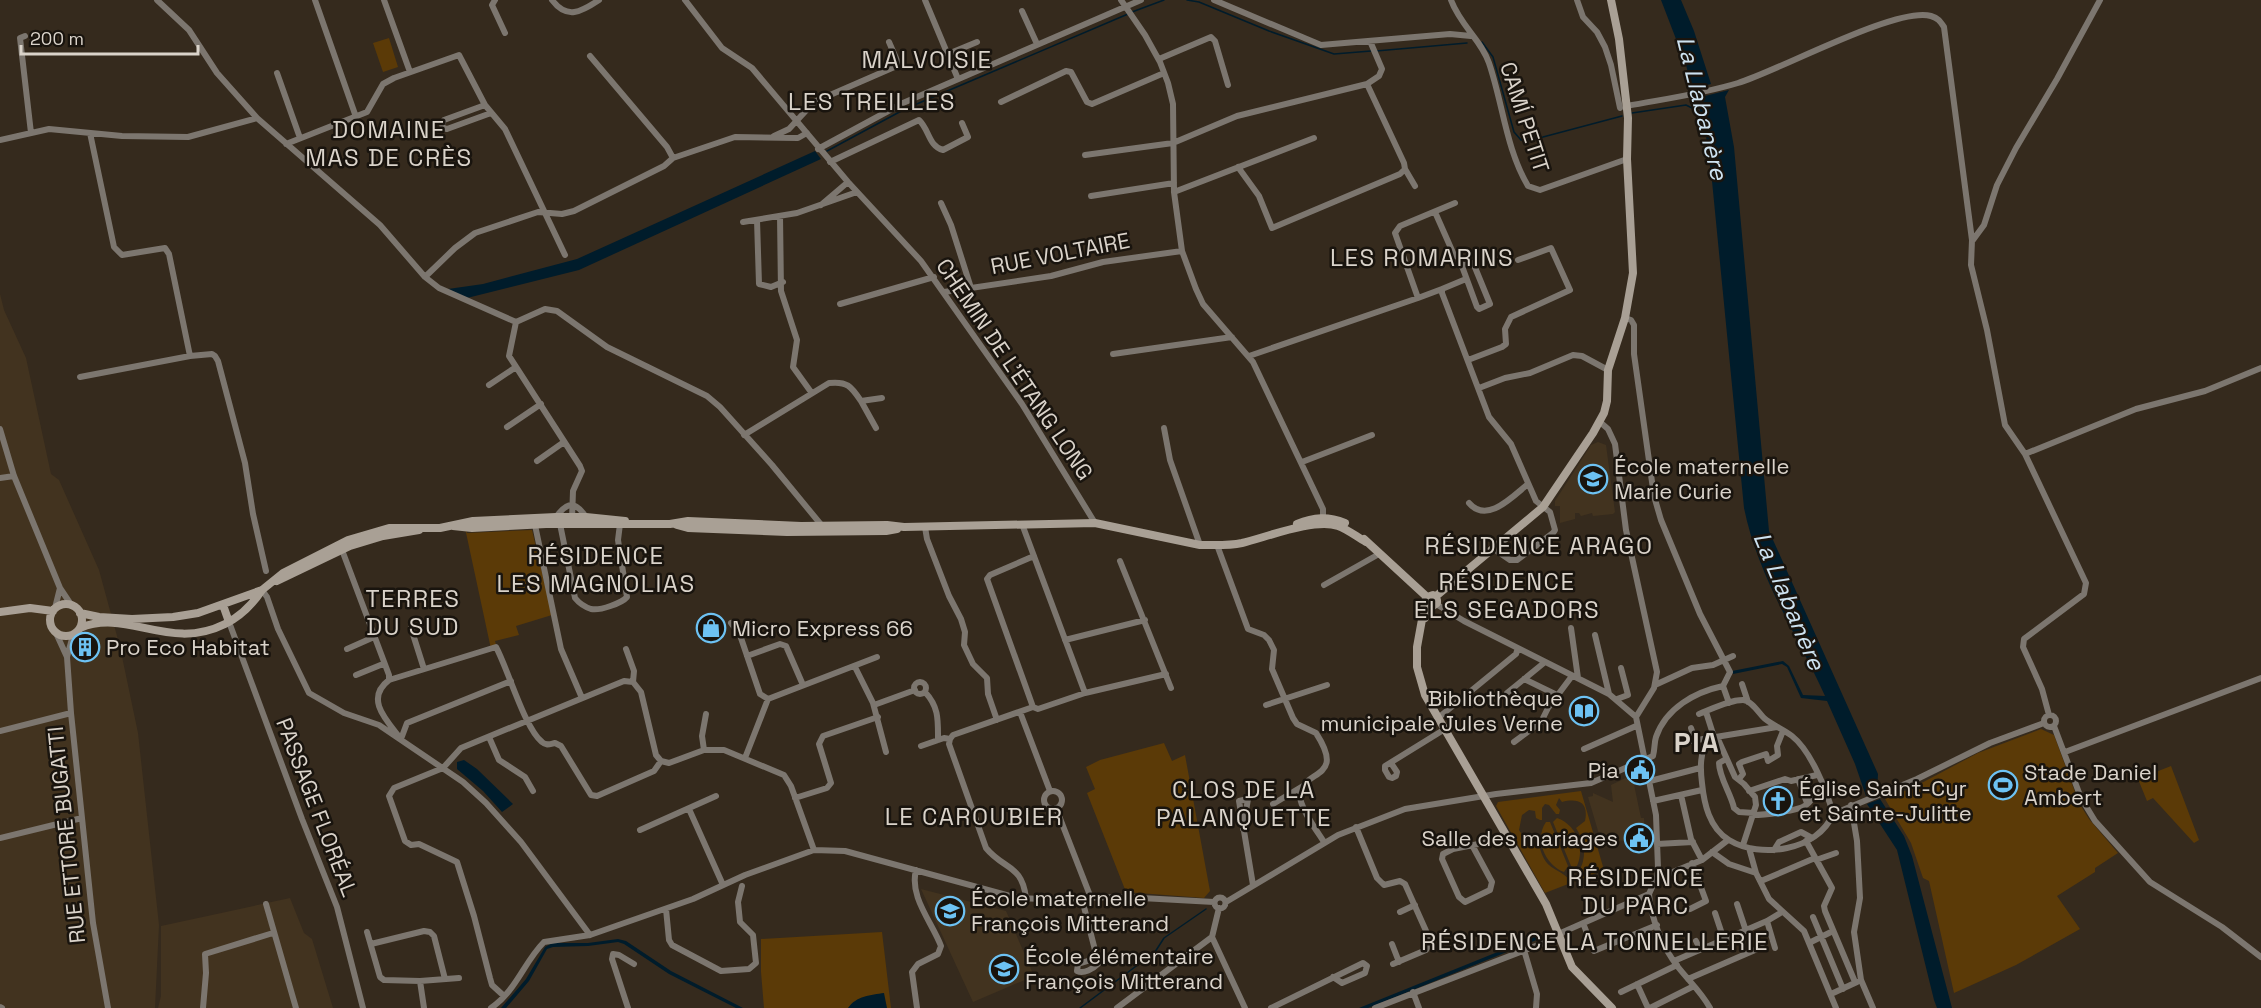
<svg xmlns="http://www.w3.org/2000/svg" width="2261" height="1008" font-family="'Space Grotesk',sans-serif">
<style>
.built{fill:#42331f}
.green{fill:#5b3a07;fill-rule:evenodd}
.water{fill:#001c2b}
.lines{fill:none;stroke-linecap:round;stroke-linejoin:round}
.stream{stroke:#001c2b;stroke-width:1.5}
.minor{stroke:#7c766f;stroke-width:6}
.secondary{stroke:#a9a095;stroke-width:8}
.labels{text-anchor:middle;stroke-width:5;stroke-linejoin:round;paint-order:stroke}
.street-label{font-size:22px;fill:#dad3ca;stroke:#19140e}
.poi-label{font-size:22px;fill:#dad3ca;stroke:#19140e;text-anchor:start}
.neighbourhood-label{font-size:24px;letter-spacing:1.5px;fill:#dad3ca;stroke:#19140e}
.water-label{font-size:24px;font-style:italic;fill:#cee3f1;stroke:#19140e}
.district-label{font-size:28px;font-weight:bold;letter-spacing:1.5px;fill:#dad3ca;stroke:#19140e}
</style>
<rect width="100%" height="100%" fill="#352a1d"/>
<path class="built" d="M0,294L4,310L26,358L51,474L59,480L99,570L120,647L138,733L159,925L155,1008H0Z
M1598,442L1606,445L1615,512L1613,514L1593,516L1592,513L1581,516L1579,513H1575V519L1560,523V506H1555V501L1591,445Z
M1632,775L1641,818H1644L1645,840L1601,841L1588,797L1593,796V793L1613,802L1611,785Z
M921,889L1006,911L1034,976L973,1002Z
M290,898L304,933L312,939L333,1008H158L161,996V926Z"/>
<path class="green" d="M389,38L398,67L383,72L373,43Z
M465,528L467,533L532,530L552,615L516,626L519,635L495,641L497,648L491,649Z
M2041,729L2054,735L2079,803L2089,819L2118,853L2095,868V872L2057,896L2080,929L2016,965L1954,993L1929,881L1923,878L1911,843L1885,799L1914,787L1978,753Z
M1164,743L1172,761L1185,755L1210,891L1204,898L1126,892L1087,793L1095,789L1086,767L1100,760Z
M2171,766L2199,840L2194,843L2153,798L2147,801L2138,779Z
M1581,791L1604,870L1545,893L1496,806L1498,802ZM1559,798L1562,802C1578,798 1589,802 1585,821L1576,828C1582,837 1586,850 1583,861C1582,867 1579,868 1580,874L1570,880C1555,865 1546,872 1539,845L1530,846L1519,830L1522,815L1529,810L1535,811L1536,818L1540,820H1542V808L1545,804L1549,805L1556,814H1559L1560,810L1556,805Z
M1557,818C1577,825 1585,848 1577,866L1574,867L1571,866L1553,822Z
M1546,822H1550L1568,866L1564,872C1545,865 1534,839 1546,822Z
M882,932L891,1008H764L761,972V939Z"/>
<path class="water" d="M1661,0H1681L1694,31L1711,84L1692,89L1686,65Z
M1729,90L1725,97L1734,147L1769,531L1878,774L1877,792L1866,796L1855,764L1827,701L1801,698L1787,667L1782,664L1733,674L1732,671L1783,661L1789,666L1803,695L1825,696C1797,634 1758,577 1744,508L1712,181L1706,136L1697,98Z
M815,151L821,159L579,270L467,298L448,289L483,284L577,259Z
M464,760L477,769L513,804L502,812L483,791L457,769V762Z
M1880,799L1904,836L1912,856L1952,1008H1937L1934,1000L1897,850L1867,804Z
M1537,936L1539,939L1368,1008H1359Z
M618,939L626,941L671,971L743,1008H736L669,974L624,944L618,942L588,946L553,947L547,949L529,981L506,1008H501L526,979L545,947L552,943H588Z
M884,993L887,1008H848C856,996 871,995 884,993Z"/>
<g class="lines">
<path class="stream" d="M1187,0L1199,2L1269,31L1334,54L1371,51
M1132,12L1164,0
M1482,42L1493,57L1514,132L1521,140L1543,137L1622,116
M1376,51L1467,43
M1632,113L1686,105L1700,112
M827,151L905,109L1128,14
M1080,1008L1155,952L1164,938L1206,909"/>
<path class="minor" d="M157,0L189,30L217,73L257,118L380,225L425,277L439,288L516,322L545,309L557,311L607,347L707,396L720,407L772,465L823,527
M315,0L356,117
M384,0L410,72
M495,0L492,5L505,33
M552,0C567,20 581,12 599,0
M685,0L722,48L752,68L848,182L921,261L1022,404L1095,523
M925,0L958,79
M1121,0L1145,35L1160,62L1168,83L1173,104L1174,192L1182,251L1196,289L1203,304L1253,362L1323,509V522
M1214,0L1321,45L1450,34L1471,36
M1451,0C1460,25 1482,41 1489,63C1503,104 1506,149 1528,186L1540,190L1627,159
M1577,0L1583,17L1597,32L1605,47L1611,65L1620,108
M1022,11L1037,44
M25,36L20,38L31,133
M948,54L977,42
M590,56L667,147L673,158
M1159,59L1211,37L1215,41L1228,85
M277,73L300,138
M1367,84L1404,163L1405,169L1415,186
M1001,102L1066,71L1071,72L1087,102L1092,104L1164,73
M485,105L444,120L442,124L443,128L447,129L491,113
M1627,106C1664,99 1702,94 1738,83C1778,71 1897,6 1931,16C1938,18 1940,21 1944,27L1972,240L1971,265L1987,330L2005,425L2025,454L2086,583L2084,594L2024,639L2023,647L2042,689L2049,715
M90,133L114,247L122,255L165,248L169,254L190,356L212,354L215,356L218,361L245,463L253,514L266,571
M774,136L789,129L814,102L899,65L889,42
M0,140L49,129L122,136L188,137L257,118
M286,144L367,112L383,84L394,78L459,55L485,105L505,129L565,255
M818,149L903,103L1141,0
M1085,155L1173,143L1237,116L1367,84L1379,76L1382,69L1370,41
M830,162L919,120C929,129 929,147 943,150L968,137L962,123
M1238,167L1259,196L1272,228L1400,174L1405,169
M1174,192L1314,138
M1091,196L1174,183
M941,203L951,225L971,288
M821,205L848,182
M1435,212L1454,255L1459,258L1477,307L1479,309L1490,304L1474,265L1472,263L1461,266
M780,216L781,291L797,340L793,367L811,392
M757,220L759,284L771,287L783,282
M743,222L797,213L857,192
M1973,240L1984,225L1997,185L2016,148L2057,79L2100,0
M425,277L455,248L475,233L538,212L562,214L574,211L664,166L673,158L735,137L798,138L807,133
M1466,279L1442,289V293L1489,417L1511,444L1536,501L1550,512L1555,530L1553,533L1517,560H1510L1494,549
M1442,289L1418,298L1395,233L1400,226L1455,203
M944,292L1051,276L1103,262L1182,251
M840,304L934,277
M1625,318L1631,320L1634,325V354L1654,496L1661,520L1700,614L1730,672L1723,686L1729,703
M516,322L509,356L580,466L582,471L573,491L572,519
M1113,354L1232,337
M1249,356L1418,298
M1468,360L1502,347L1506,344L1505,329L1511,317L1570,290L1551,248L1518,260
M80,377L190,356
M489,385L516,367
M1479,388L1505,378L1530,373L1573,355L1582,356L1608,370
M861,401L876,428
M1600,422L1608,429L1615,444L1626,530L1657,672L1654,688L1636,717L1656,815L1658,868L1657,876L1649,894
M507,427L541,404
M1164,428L1170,460L1200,545
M0,429L14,476L60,588
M744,435L829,383C847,381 851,386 861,401L882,398
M2025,454L2136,409L2205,391L2261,368
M537,461L564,442
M1302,462L1372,435
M0,478L14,476
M1469,503C1487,524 1512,497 1528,484
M556,517C568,501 575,501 586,517
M560,524L575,598C579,603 585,607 591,609C600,611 622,603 627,597L618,540L620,524
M1022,524L1085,693L1038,709L1033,707L987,579L990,575L1034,556
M535,525L561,649L582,698
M925,527L927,539L949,596L961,619L965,632L964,645L973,664L987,678L988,694L997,720
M1217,545L1248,629L1264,635L1269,640L1274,650L1272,669L1293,718L1297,724L1316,733C1347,781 1302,768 1300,796C1300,808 1317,831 1324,842
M342,550L389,675V680C364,699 387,721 401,739L407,723L511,681
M1120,561L1171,688
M1324,585L1379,554
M262,590L267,597L278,629L309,693L344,713L379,725L463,782L486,803L521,842L590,935
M1436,604L1464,621L1609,694L1636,717
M55,608L60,588L72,606
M229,622L302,819L337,907L363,1008
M731,623L740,635L760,694L768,699L745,758
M411,628L424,669
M1571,628L1578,678
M56,633L67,657L73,635
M1595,635L1609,694
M1065,640L1145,620
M347,649L374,637
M626,649L634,671L633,682
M747,656L780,644L786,646L803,685
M67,657L71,713L93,923L108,1008
M855,667L873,703L886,752
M356,675L383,664
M1524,679L1557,695
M389,680L496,647C508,669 525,729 542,742C546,746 550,744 555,743L561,746L591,795L597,796L654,771L661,761L669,763L704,750H724L784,775L791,786L814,850
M914 688a6 6 0 1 1 12 0a6 6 0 1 1-12 0Z
M1742,684L1748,702
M1655,685L1692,668L1713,665L1733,656
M925,692C939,707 938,720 938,740
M1085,693L1166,674
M1507,693L1545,662
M768,699L877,657
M1617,699L1628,695L1621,668
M874,705L915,690
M1266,705L1327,685
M1020,712L1050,791
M1706,712L1714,737
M1699,714C1712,709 1729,700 1743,700C1751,700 1759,713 1764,718C1772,725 1783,729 1792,736C1811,751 1827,791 1833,814
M2044 721a6 6 0 1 1 12 0a6 6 0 1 1-12 0Z
M1438,718L1516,654L1518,648
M2054,726L2081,798L2095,821L2150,882L2222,927L2261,957
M1691,728L1695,740
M0,731L71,713
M489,737L499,760L525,777L533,791
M1717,737L1735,777L1744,784L1755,797L1756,805L1743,845
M950,739L949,744L986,848C1004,870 1022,864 1026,898
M1708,739C1700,753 1700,767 1702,783C1704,803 1709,828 1729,840C1760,859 1818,851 1833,814L1917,779L1990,743L2044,723
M1691,741L1777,727
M1514,742L1541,722L1548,708L1572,676
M921,746L944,738L950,739L953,735L1033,707
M1584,749L1636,726
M704,750L702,736L706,714
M2065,752L2261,678
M1726,759L1719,763C1719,777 1731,794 1734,808L1739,812L1754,813
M1391,763L1397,772L1396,776L1392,778L1389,777L1385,770V766L1445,729
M1739,779L1743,774L1739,764L1742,762L1766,754L1768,761L1778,755L1777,746L1783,731
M1798,779L1807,803
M1650,781L1700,768
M1044 800a9 9 0 1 1 18 0a9 9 0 1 1-18 0Z
M1749,791L1785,779L1791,781L1817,775
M1681,795L1691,839L1702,860
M795,798L827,788L831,783L819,744L823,736L878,717
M1653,801L1702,790
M1273,804L1303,786
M1851,805L1857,841L1860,898L1854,932L1861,980L1873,1008
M1056,808L1091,898
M689,809L723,885
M1753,815C1763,815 1799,811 1806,805C1813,800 1813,794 1823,789
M1356,827L1377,878L1384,885L1400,881L1405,884L1431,942L1426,950L1393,964
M1243,829L1248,799L1239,801L1253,885
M640,830L716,796
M0,838L82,818
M1806,841L1832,888L1824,906L1825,911L1855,982
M1657,844L1693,842
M1472,845L1492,882L1490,890L1465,902L1459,897L1442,859L1443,854L1453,849L1509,838
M1749,848L1756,873L1769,899L1804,931L1836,1008
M1774,850L1779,842L1801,832L1812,838
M1712,852L1729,864L1756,873
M1816,860L1836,853
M916,870C909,897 932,922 941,946L938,954L918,964L912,972L917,1008
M1657,876H1663L1702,860L1728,840
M1761,881L1815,858
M1649,894C1651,919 1663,948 1678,967C1689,981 1702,993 1710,1008
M1214.5 903a5.5 5.5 0 1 1 11 0a5.5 5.5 0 1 1-11 0Z
M1082,899L1097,958L1098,964C1093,969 1084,974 1077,971L1078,964L1097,958
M1226,902L1338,835L1405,809L1496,794L1591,783L1646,759L1653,756C1655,749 1654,743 1656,737C1666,708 1695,692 1723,686
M266,904L296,1008
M1737,904L1746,931
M1219,908L1212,937L1245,1008
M666,909L669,940L672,945L721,971L749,969L756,963L753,935L740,922L738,902L742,886
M1690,909L1706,901L1692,863
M1400,912L1415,905
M1715,913L1724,940
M1813,917L1843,989
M1767,921L1775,948
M1583,923L1594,951L1657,925
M367,932L380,977L384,980L420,981L459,978
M1696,941L1700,949
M1809,943L1833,931
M371,944L424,931L430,932L434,936L445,979
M1392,944L1399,962
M1524,950L1537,994L1536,1008
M1674,961L1767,921L1782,912
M1688,979L1762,947
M420,981L424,1008
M1637,984L1648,1008
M1413,992L1419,1008
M1621,992L1677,965
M1831,994L1857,982
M504,996L492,985L490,978L474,916L457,862L419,844L411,845L405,841L389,796L394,788L443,768L461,748L624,681L633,682L641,692L656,755L661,761
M0,1007L2,1008
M203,1008L206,973L205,954L273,933
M491,1008C516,991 524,962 544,942L590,935L693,899L745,875L814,850L845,851L1018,898L1042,899L1123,897L1214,902
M628,1008L612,959L613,954L619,955L634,964
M1117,1008L1212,937
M1271,1008L1363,963L1367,966L1365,973L1342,983L1333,977
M1375,1008L1559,937L1563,932L1649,894
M1650,1008L1694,986"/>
<path class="secondary" d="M1297,524C1314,517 1328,516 1345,523
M677,525L688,528L787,532L886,531L897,529
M453,526L472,528L546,524H670L688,521L801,526L887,525L904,527L1095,523L1200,545C1214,545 1228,546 1242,543C1267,537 1314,518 1338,526C1347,529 1357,537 1366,542
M1364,539L1427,597
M277,581L350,546L383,536L419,530
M1435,597L1543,507L1593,433L1604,413L1607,401L1608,370L1625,318L1633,273L1627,159L1628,118L1619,39L1611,0
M1425,603L1417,647V667L1425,695L1546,904L1572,967L1612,1008
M50 620a16 16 0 1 1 32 0a16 16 0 1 1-32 0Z
M223,605L229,622
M0,612L30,608L53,611
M80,613L99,617L132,619L173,617L198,613L262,590L283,573L348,540L389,528H440L473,521L556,517H586L625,521
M1425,618L1430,608L1437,603V600L1433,595L1427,597L1425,601L1426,605L1430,608
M80,628C127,608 169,652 225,624C241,616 252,605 262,590"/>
</g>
<defs>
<g id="school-ring" transform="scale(1.5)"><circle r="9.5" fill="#19140e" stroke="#6dc2f3" stroke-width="1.5"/><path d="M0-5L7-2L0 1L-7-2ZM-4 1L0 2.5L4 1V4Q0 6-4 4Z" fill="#6dc2f3"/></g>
<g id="shop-ring" transform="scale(1.5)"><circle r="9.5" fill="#19140e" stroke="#6dc2f3" stroke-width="1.5"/><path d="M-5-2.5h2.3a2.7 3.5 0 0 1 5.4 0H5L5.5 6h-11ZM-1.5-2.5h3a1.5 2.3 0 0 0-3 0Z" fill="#6dc2f3"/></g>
<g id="building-ring" transform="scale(1.5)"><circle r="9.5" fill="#19140e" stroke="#6dc2f3" stroke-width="1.5"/><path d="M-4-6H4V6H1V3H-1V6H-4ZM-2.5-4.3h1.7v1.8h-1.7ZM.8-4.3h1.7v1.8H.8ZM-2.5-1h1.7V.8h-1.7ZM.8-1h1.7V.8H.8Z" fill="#6dc2f3"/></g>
<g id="library-ring" transform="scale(1.5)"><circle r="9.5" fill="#19140e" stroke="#6dc2f3" stroke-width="1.5"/><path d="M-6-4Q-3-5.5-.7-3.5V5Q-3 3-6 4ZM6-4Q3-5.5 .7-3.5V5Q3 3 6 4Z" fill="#6dc2f3"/></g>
<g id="civic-ring" transform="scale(1.5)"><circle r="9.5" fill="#19140e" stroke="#6dc2f3" stroke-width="1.5"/><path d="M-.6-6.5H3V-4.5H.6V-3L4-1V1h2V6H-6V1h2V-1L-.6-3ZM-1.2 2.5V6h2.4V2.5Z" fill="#6dc2f3"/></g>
<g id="stadium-ring" transform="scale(1.5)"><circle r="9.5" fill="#19140e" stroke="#6dc2f3" stroke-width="1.5"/><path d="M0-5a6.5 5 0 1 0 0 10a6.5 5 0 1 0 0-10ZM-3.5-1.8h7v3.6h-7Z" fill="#6dc2f3"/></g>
<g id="church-ring" transform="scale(1.5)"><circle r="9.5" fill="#19140e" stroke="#6dc2f3" stroke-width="1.5"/><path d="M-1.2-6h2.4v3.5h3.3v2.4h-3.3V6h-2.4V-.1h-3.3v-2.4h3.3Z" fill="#6dc2f3"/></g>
</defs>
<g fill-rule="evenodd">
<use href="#school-ring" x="1593" y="479"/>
<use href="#shop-ring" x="711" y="628"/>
<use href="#building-ring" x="85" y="647"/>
<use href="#library-ring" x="1584" y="711"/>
<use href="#civic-ring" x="1640" y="770"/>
<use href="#stadium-ring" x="2003" y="785"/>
<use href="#church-ring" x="1778" y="801"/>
<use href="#civic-ring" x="1639" y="838"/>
<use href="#school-ring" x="950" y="911"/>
<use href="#school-ring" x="1004" y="969"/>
</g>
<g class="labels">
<g class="street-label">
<text transform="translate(1525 117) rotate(72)" y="8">CAMÍ PETIT</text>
<text transform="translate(1060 253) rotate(-11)" y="8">RUE VOLTAIRE</text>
<text transform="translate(1015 369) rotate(56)" y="8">CHEMIN DE L'ÉTANG LONG</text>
<text transform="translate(317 807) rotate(69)" y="8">PASSAGE FLORÉAL</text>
<text transform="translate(66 835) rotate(-96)" y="8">RUE ETTORE BUGATTI</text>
</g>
<g class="poi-label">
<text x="1614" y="474">École maternelle<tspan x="1614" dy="25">Marie Curie</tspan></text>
<text x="732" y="636">Micro Express 66</text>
<text x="106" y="655">Pro Eco Habitat</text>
<text x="1563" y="706" text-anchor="end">Bibliothèque<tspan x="1563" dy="25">municipale Jules Verne</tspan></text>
<text x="1619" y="778" text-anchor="end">Pia</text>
<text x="2024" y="780">Stade Daniel<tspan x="2024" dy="25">Ambert</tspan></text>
<text x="1799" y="796">Église Saint-Cyr<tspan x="1799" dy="25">et Sainte-Julitte</tspan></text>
<text x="1618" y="846" text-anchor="end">Salle des mariages</text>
<text x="971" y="906">École maternelle<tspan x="971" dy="25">François Mitterand</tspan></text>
<text x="1025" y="964">École élémentaire<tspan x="1025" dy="25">François Mitterand</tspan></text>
</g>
<g class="neighbourhood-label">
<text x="927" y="68">MALVOISIE</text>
<text x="872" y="110">LES TREILLES</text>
<text x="389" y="138">DOMAINE<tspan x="389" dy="28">MAS DE CRÈS</tspan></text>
<text x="1422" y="266">LES ROMARINS</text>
<text x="1539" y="554">RÉSIDENCE ARAGO</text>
<text x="596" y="564">RÉSIDENCE<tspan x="596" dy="28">LES MAGNOLIAS</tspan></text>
<text x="1507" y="590">RÉSIDENCE<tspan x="1507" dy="28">ELS SEGADORS</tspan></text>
<text x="413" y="607">TERRES<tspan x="413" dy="28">DU SUD</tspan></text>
<text x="1244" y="798">CLOS DE LA<tspan x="1244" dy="28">PALANQUETTE</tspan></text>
<text x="974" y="825">LE CAROUBIER</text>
<text x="1636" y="886">RÉSIDENCE<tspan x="1636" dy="28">DU PARC</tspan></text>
<text x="1595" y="950">RÉSIDENCE LA TONNELLERIE</text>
</g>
<g class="water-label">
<text transform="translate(1702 108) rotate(76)" y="8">La Llabanère</text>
<text transform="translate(1789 601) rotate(67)" y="8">La Llabanère</text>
</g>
<g class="district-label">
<text x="1697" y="752">PIA</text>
</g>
</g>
<path d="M21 45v9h177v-9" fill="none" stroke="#dad3ca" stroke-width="3"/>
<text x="30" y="45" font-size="18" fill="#dad3ca" stroke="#19140e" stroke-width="4.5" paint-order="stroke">200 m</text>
</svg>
